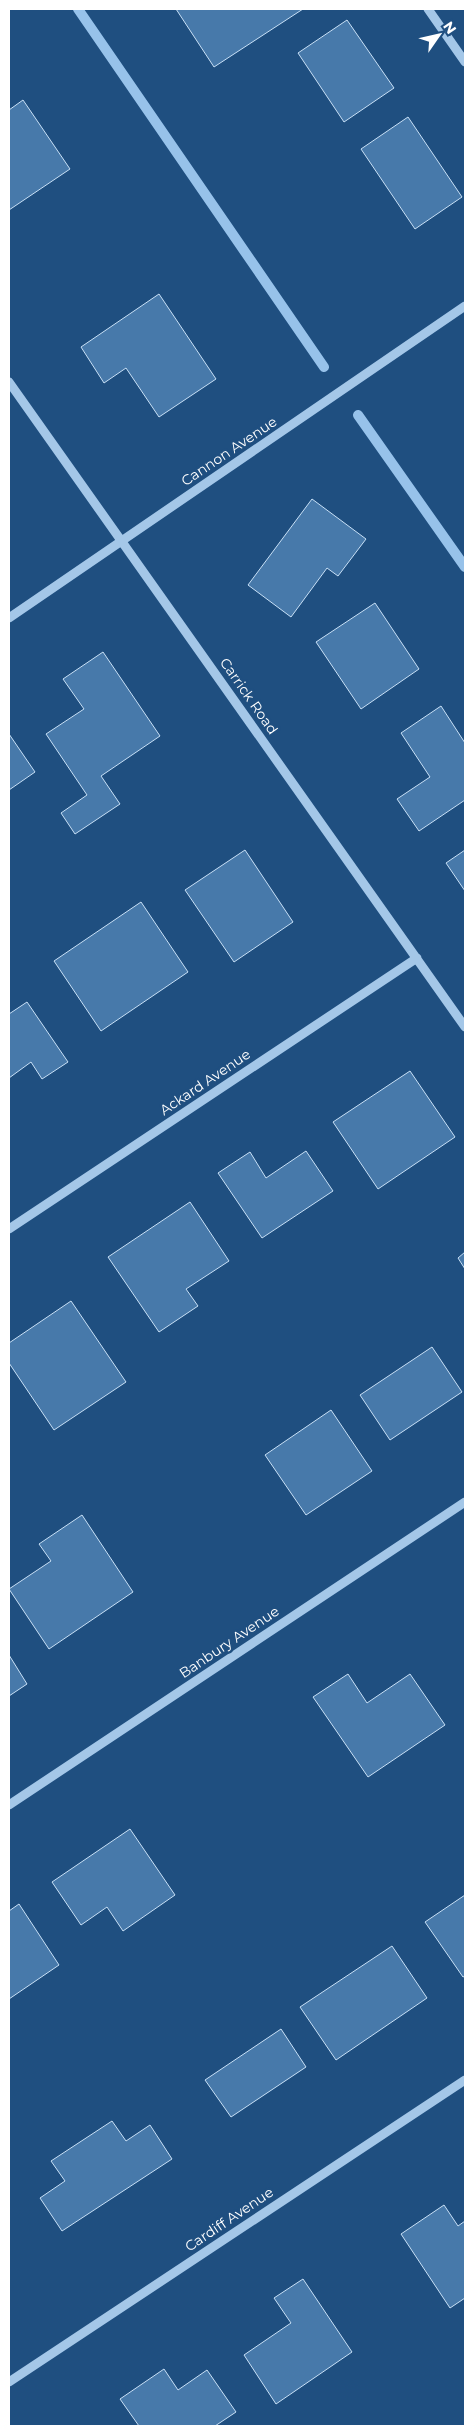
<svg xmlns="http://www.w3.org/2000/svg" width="474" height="2435" font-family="Montserrat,sans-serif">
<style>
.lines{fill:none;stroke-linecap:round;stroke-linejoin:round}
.stream{stroke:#97c2ea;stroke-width:10}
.building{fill:#4779aa;stroke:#c8e0f6}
.minor{stroke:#a4c7e8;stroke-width:9}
.labels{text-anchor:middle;stroke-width:5;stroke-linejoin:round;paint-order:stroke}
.street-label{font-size:14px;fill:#fff;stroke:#1f4f80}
</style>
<rect width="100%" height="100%" fill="#1f4f80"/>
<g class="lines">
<path class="stream" d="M78,9L324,367
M358,415L465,567"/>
</g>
<path class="building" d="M176,9H303L214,67Z
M347,20L394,88L344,122L298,53Z
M23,100L70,169L9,210V110Z
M408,117L462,197L415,229L361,149Z
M159,294L216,379L159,417L126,368L104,383L81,347Z
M312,499L366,539L338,576L327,568L291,617L248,585Z
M375,603L419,669L361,709L316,642Z
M103,652L160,736L101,776L120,804L75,834L61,813L87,795L46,734L84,709L63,679Z
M441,706L465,743V800L419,831L397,799L430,777L401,733Z
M9,734L35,772L9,790Z
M245,850L293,922L234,962L185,890Z
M465,850V891L446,863Z
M141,902L188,972L101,1031L54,961Z
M27,1002L68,1062L42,1079L31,1062L9,1078V1014Z
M410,1071L455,1137L378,1189L333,1122Z
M306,1151L333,1191L262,1238L218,1173L250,1152L266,1178Z
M190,1202L229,1261L186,1289L198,1306L159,1332L108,1257Z
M465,1252V1269L458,1258Z
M71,1301L126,1382L54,1430L9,1363V1343Z
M432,1347L462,1392L390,1440L360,1395Z
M331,1410L372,1471L306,1515L265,1455Z
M82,1515L133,1592L49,1649L9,1589L51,1561L39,1544Z
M9,1655L27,1684L9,1696Z
M348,1674L367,1703L410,1674L445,1725L368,1777L313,1697Z
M130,1829L175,1895L123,1931L107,1907L81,1925L52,1882Z
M465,1895V1976L463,1977L425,1922Z
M19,1904L59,1965L9,1999V1911Z
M392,1946L427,1998L336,2060L300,2007Z
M281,2029L306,2067L231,2117L205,2080Z
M112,2121L126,2141L150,2125L172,2159L62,2231L40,2198L65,2181L51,2161Z
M444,2205L458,2226L465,2221V2298L450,2308L401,2234Z
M303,2279L352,2352L276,2404L244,2355L291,2323L274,2298Z
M164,2369L178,2390L207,2370L236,2412L215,2426H139L120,2399Z"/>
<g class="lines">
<path class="minor" d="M428,9L465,62
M9,382L465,1027
M9,618L465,306
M9,1229L417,958
M9,1805L465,1502
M9,2382L465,2080"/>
</g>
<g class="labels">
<g class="street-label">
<text transform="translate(229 451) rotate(-34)" y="5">Cannon Avenue</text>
<text transform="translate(249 696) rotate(55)" y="5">Carrick Road</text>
<text transform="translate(205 1082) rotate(-34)" y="5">Ackard Avenue</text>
<text transform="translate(229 1642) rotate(-34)" y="5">Banbury Avenue</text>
<text transform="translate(229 2219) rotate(-34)" y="5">Cardiff Avenue</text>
</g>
</g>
<rect width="474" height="2435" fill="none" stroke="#ffffff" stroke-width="20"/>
<g transform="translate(439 35) rotate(56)" stroke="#1f4f80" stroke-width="4" paint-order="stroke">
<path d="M0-4L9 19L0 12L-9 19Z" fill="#ffffff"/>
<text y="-8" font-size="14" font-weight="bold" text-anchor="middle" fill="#ffffff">N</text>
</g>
</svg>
